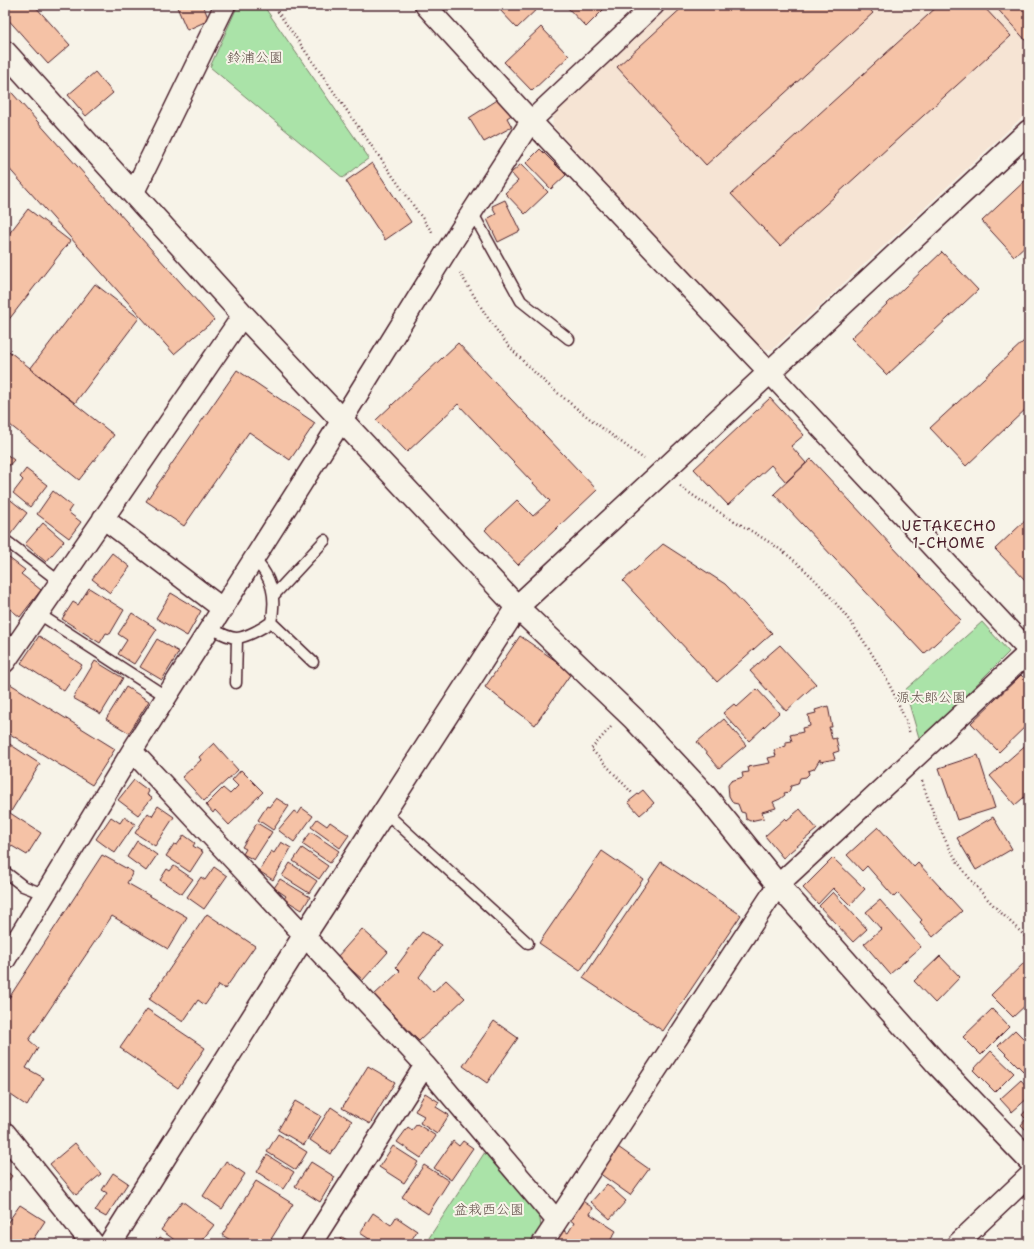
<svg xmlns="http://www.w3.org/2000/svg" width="1034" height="1249" font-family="'Shantell Sans','Klee One',sans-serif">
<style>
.built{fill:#f6e4d4}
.green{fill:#aae3a8;stroke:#7a816a}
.building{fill:#f5c2a6;stroke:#4a1f2b}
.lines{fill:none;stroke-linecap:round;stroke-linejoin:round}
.lane-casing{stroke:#4a1f2b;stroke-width:13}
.street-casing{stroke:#4a1f2b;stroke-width:23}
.secondary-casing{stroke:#4a1f2b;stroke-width:25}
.path{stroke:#4a1f2b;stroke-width:2.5;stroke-dasharray:1 3;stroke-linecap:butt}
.lane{stroke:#f7f3e8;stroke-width:10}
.street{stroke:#f7f3e8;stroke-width:20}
.secondary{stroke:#f7f3e8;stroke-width:22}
.labels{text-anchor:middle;stroke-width:4;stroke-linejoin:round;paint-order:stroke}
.park-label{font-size:14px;fill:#62504a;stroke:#f7f3e8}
.neighbourhood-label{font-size:15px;letter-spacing:1px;fill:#4a1f2b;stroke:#f7f3e8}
</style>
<rect width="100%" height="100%" fill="#f7f3e8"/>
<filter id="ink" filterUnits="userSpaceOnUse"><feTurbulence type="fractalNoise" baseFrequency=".025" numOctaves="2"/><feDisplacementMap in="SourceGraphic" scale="8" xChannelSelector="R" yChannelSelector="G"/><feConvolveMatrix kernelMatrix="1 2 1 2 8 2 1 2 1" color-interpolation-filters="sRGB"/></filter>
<g filter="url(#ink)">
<path class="built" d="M671,5H1029V111L772,350L759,348L552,125L554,114Z"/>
<path class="green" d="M238,5H263L369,158L343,178L210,67Z
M982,622L1009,652L920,741L905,690Z
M485,1152L539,1211L541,1227L530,1244H425Z"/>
<path class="building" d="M5,5H34L70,45L48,64L5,16Z
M176,5H203L209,20L187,30Z
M283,5H292L286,9Z
M503,5H541L517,28L499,9Z
M565,5H608L586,27Z
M685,5H866L873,13L706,165L617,67Z
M939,5H982L1011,36L780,246L731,194Z
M994,5H1029V44Z
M541,27L569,56L532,91L504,62Z
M95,72L113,93L86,116L68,95Z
M5,85L214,320L174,354L5,164Z
M499,99L513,114L507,118L512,127L484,142L469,118Z
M540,149L566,175L551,189L526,163Z
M372,163L411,222L385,240L346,181Z
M521,164L548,192L525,214L505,193L518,181L511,173Z
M1029,177V242L1014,256L982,221Z
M505,200L520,231L498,242L487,219L496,214L492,206Z
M28,209L70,241L7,322L5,321V239Z
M942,252L978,290L887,375L851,338Z
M95,284L139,318L75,403L30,369Z
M1024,341L1029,346V406L966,466L930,428Z
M458,343L597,490L518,565L485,530L517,500L533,516L550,501L458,404L407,452L376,420Z
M5,348L114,435L79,480L5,421Z
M237,370L315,423L290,460L249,432L184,526L146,501Z
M770,398L804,435L791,446L806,463L786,482L771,465L728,505L694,469Z
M5,453L14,460L5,470Z
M811,459L961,620L924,654L774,494Z
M26,469L47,485L30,507L13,493L23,480L20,477Z
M53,491L72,506L68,512L81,522L69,538L37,514Z
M7,497L27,513L10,535L5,531V500Z
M1029,517V584L995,549Z
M43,523L64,541L46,562L25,544Z
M663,544L725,584L772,633L717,682L623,581Z
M112,553L130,567L110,593L92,579Z
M5,555L25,570L21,574L41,590L20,617L5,605Z
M89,588L124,610L110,634L106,633L100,643L62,619L73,602L78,605Z
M171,593L201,611L187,636L156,618Z
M132,613L157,629L134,664L118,654L127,640L118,634Z
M39,636L82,665L64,691L21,663Z
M520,636L572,672L535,725L485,687Z
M157,639L179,652L162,680L140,667Z
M780,645L816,684L786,711L750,671Z
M95,661L123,678L101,714L73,698Z
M1021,675L1029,683V723L999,752L971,723Z
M7,682L115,749L92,785L5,731V684Z
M126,687L149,701L129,733L106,719Z
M757,689L779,713L749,741L723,713L734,704L737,707Z
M828,706L832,727H829L832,739L836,738L839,751L833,753L835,759L820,762V759L814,769L808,771L809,774L806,777L800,778L798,784L791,786L789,792L784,793L785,795L780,799L773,802L776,808L762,812L764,818L750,821L746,819L745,813L741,812L738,804L733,803L729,796L728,785L731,781L743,777L742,773L749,772L748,767L770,763L768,758L776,756L774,750L786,746V742L792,741L790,735L803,732L802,728L810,726L808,715L816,713L815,710Z
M724,719L746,745L719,768L697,742Z
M5,741L40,764L10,813L41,833L27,855L5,842Z
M1029,742V793L1015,805L990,776Z
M214,743L238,770L204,801L182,777L201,760L199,757Z
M978,755L995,808L957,820L939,768Z
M241,770L263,792L229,825L215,810L213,813L206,805L223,788L230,794L238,786L232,780Z
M134,780L149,791L147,795L152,798L138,815L118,800Z
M643,790L654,803L640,815L628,802Z
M276,798L289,806L273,830L258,820L267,806L269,807Z
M158,806L174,817L155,846L135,833L148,813L152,816Z
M302,808L313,816L294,842L278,830L294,811L298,814Z
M800,809L817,829L783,858L765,836L785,818L787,820Z
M111,817L120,823L124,817L135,824L115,853L96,839Z
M993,817L1012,849L976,870L957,838Z
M317,819L327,826L330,822L349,835L340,848L311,827Z
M257,823L272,832L254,860L243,854L246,849L242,847Z
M878,827L914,867L918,863L962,911L933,937L920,922L922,920L898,893L894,897L867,866L862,871L847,855Z
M311,832L339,851L330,863L302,844Z
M184,835L195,843L193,846L203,852L190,872L166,856L174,844L177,845Z
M137,841L157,855L146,871L127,857Z
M281,842L291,848L273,880L259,871L271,851L274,853Z
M302,848L328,866L319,879L293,861Z
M602,851L643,879L580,971L539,943Z
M102,855L133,872L127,883L187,917L168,949L112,916L29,1040L38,1048L26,1068L44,1078L27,1106L5,1091V1004Z
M833,858L865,889L850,905L833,888L818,904L803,888Z
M661,862L741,915L663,1031L583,978Z
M290,863L317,881L309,893L282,876Z
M174,866L193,879L182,894L160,880L167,869L170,871Z
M214,867L227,876L204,909L187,897L201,877L205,880Z
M280,879L310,897L302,910L284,899L286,896L274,888Z
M833,892L867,929L853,942L819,906Z
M880,900L921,947L890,974L864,944L881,929L866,912Z
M207,914L255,946L225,989L219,985L205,1005L198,1000L183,1022L149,999Z
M362,929L388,952L363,980L337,957Z
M422,932L442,945L419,977L433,992L446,980L465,998L419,1041L374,995L400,971L396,967Z
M940,956L960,977L935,1003L914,981Z
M1026,961L1029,964V1002L1013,1017L991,995Z
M147,1009L205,1048L178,1088L120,1048Z
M992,1009L1009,1027L981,1055L963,1037Z
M494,1021L518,1038L487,1083L463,1066Z
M1015,1030L1029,1044V1077L998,1046Z
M991,1051L1014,1073L995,1092L973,1070Z
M368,1066L395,1082L370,1124L342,1108Z
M1021,1080L1029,1089V1097L1012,1112L1000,1099Z
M425,1093L439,1102L436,1107L449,1115L437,1134L420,1123L424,1116L415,1111Z
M295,1101L321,1116L304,1145L278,1130Z
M331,1107L352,1121L331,1154L310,1140Z
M1029,1107V1133L1021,1125L1026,1119L1022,1115Z
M417,1124L436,1136L421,1158L397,1142L408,1127L412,1130Z
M278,1134L307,1152L296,1170L267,1152Z
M453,1141L459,1146L463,1141L473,1148L451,1180L434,1168Z
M75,1143L101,1174L76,1195L50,1164Z
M393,1146L418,1162L404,1183L379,1167Z
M618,1147L649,1169L630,1195L599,1173Z
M267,1155L294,1172L283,1189L257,1172Z
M226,1161L245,1174L222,1209L203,1196Z
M311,1162L335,1177L320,1202L295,1186Z
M424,1165L449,1181L428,1214L402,1197Z
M5,1170L12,1176L5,1185Z
M113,1173L128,1183L106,1217L95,1211L107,1193L102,1190Z
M256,1181L293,1204L268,1244H237L222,1235Z
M607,1184L626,1201L610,1219L591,1202Z
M581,1200L593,1208L590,1214L616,1231L608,1244H554L553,1243L562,1229L568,1233L574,1223L569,1219Z
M182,1201L214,1225L199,1244H180L161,1230Z
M20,1205L45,1221L30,1244H5V1226Z
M373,1213L391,1225L396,1217L417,1231L409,1244H377L360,1233Z
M160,1237L171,1244H155Z
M342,1237L354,1244H338Z"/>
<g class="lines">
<g class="lane-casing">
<path id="lane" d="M472,212L521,301L569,339
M5,540L60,582
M274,595L325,540
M39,614L167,697
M271,622L313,662
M211,628C218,632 229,638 237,638C247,637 263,628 271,622C277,597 272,577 254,559
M236,683L237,638
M385,812L528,943
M5,872L23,886L46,895"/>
</g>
<g class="street-casing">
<path id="street" d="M425,5L531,121L769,372L1029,651
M134,192L225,5
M103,518L223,609
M5,662L243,315
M132,751L425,1065L557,1221
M5,960L132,751L342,420L446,252L531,121L654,5
M311,1244L425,1065
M542,1244L778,885L1029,652
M957,1244L1029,1176"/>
</g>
<g class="secondary-casing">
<path id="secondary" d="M5,52L243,315L517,607L633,718L704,794L778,885L938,1065L1029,1160
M5,1134L93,1244
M110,1244L304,936L517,607L1029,131"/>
</g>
<path class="path" d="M273,5L432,232
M460,273C475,297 490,324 509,346C548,390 597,424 644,459
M680,486C710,509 744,525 775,546C831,583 890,670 910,734
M611,727L591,749L633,794
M922,781C933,814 946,848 967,875C985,899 1008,919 1029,940"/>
<use href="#lane" class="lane"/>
<use href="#street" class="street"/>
<use href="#secondary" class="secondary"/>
</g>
</g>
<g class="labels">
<g class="park-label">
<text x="255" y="62">鈴浦公園</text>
<text x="931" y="702">源太郎公園</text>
<text x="489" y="1214">盆栽西公園</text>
</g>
<g class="neighbourhood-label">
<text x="949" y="531">UETAKECHO<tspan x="949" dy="17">1-CHOME</tspan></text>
</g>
</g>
<rect width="1034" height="1249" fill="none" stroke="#f7f3e8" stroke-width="20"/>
<rect x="10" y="10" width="1014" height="1229" fill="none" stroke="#4a1f2b" stroke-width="1.5" filter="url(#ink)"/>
</svg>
